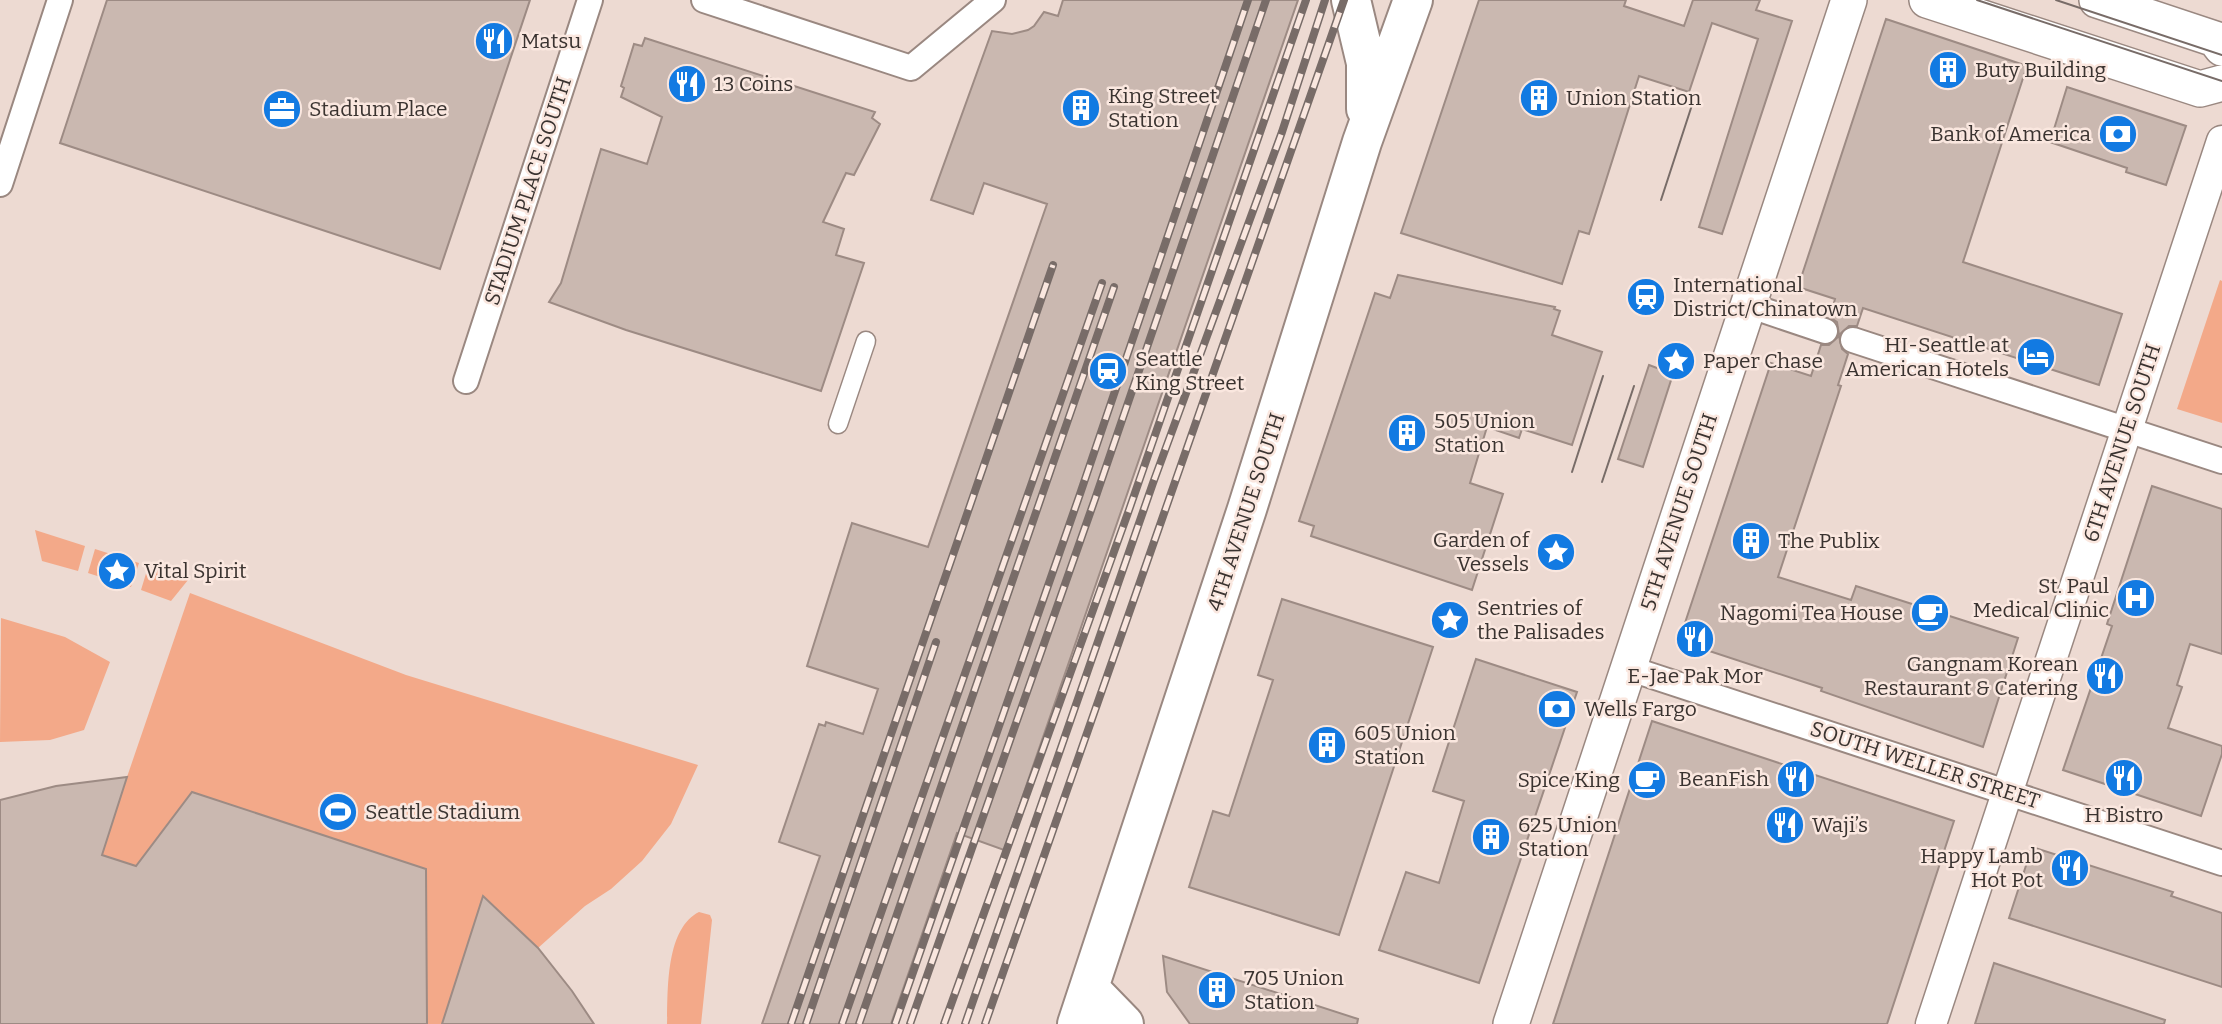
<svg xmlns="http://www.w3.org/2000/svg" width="2222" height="1024" font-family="Bitter,serif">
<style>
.green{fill:#f3a989}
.building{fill:#cab8b0;stroke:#9d8b84;stroke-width:2}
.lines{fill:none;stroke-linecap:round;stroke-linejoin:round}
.pedestrian-casing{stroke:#9a8881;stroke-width:21}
.minor-casing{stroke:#9a8881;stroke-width:28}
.tertiary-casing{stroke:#9a8881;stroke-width:33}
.secondary-casing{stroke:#9a8881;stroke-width:38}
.primary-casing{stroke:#9a8881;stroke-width:42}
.pedestrian{stroke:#fff;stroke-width:18}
.minor{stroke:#fff;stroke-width:24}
.tertiary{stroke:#fff;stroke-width:30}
.secondary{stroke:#fff;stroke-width:35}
.primary{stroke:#fff;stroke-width:38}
.tram{stroke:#786c68;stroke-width:2}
.rail-casing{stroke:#786c68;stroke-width:8}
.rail{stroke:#fae7df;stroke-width:5;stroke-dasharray:16;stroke-linecap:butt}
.labels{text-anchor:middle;stroke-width:5;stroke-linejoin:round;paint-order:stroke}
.poi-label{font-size:21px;fill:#3a3330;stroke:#fae7df;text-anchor:start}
.street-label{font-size:21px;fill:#3a3330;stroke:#fae7df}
</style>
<rect width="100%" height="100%" fill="#eddad2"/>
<path class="green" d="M2220,280L2222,281V423L2177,409Z
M35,530L85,546L78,571L42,561Z
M95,549L139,563L131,587L88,573Z
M148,567L188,580L171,601L141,590Z
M190,593L406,675L698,765L671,824L642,861L611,889L585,906L538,948L572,991L594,1024H0V800L56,786L127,777Z
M1,618L65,637L110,662L84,730L50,740L0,742Z
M699,912L710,915L712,920L701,1024H667C668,992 665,929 699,912Z"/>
<path class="building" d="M107,0H530L440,269L60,143Z
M1063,0H1298L1004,850L957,833L891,1024H762L820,856L779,842L819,724L825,726L826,722L863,734L878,689L807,666L852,523L928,547L1047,204L984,183L973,214L931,200L992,31L1012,34L1028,30L1034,26L1044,12L1058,16Z
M1479,0H1626L1624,6L1684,26L1693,0H1760L1756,10L1792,21L1722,234L1699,227L1758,39L1712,23L1689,92L1639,76L1589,234L1579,231L1562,284L1401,233Z
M1886,19L2027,66L1963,262L2122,314L2099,385L1863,308L1857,326H1849L1839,335L1837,322L1830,317L1835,299L1798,287Z
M645,38L875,112L872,118L880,124L854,175L846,173L823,222L844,229L836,255L864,263L821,391L626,330L549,302L561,283L601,149L647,164L662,117L621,97L624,88L621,86L634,44L642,46Z
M2067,87L2186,126L2166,185L2126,172L2127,168L2050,142Z
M1398,275L1555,307L1554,309L1560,311L1552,335L1602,352L1572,445L1522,429L1519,438L1487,427L1470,483L1503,494L1472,590L1311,536L1314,526L1299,521L1375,293L1390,298Z
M1839,336L1842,349L1848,354L1838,385L1841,386L1778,577L1851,600L1856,586L2018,638L1983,747L1821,691L1822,688L1679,641L1771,363L1811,376L1821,345H1829Z
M1649,365L1673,374L1643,467L1618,459Z
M2152,486L2222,509V654L2190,644L2177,685L2182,687L2168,728L2222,746V754L2201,816L2063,770L2112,626L2107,624Z
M1282,599L1433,647L1339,935L1189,887L1213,811L1229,816L1273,680L1258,675Z
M1476,659L1577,692L1479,983L1379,950L1406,872L1439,883L1464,801L1433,791Z
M1652,721L1954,821L1887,1024H1553Z
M127,777L102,855L136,866L192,792L426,869L427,1024H0V800L56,786Z
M2032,847L2173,892L2171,896L2222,913V987L2009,918Z
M483,896L538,948L572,991L594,1024H442Z
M1163,956L1358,1019L1357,1024H1190L1167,992Z
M1994,963L2165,1020L2164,1024H1975Z"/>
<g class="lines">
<g class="pedestrian-casing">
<path id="pedestrian" d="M838,424L866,341"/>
</g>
<g class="minor-casing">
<path id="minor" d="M704,0L911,68L993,0
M0,184L60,0
M1748,305L1825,331
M1853,340L2222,461
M466,381L590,0
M1628,668L2222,863"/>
</g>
<g class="tertiary-casing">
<path id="tertiary" d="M1931,1024L2222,141"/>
</g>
<g class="secondary-casing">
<path id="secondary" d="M1927,0L2200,89L2222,83
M2097,0L2215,39L2222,48
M1511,1024L1849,0"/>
</g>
<g class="primary-casing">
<path id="primary" d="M1351,0L1366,63V109
M1089,988L1124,1024
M1077,1024L1247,509L1362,142L1413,0"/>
</g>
<use href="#pedestrian" class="pedestrian"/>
<use href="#minor" class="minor"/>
<use href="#tertiary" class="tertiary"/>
<use href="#secondary" class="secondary"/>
<use href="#primary" class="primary"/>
<path class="tram" d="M1977,0L2222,81
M2056,0L2222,55
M1661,200L1692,105
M1572,472L1603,376
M1602,482L1634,386"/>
<g class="rail-casing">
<path id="rail" d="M791,1024L1053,265
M806,1024L936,642
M842,1024L1102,283
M859,1024L1114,287
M895,1024L1080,494L1248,0
M910,1024L1095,499L1266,0
M944,1024L1129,510L1306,0
M965,1024L1153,483L1282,132L1325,0
M985,1024L1344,0"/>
</g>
<use href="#rail" class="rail"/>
</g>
<defs>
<g id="restaurant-disc" transform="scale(2.0125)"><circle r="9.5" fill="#127ae2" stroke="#fae7df"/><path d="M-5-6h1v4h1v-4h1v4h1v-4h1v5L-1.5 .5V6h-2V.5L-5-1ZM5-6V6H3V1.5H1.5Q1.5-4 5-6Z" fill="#fff"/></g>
<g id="building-disc" transform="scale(2.0125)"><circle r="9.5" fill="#127ae2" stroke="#fae7df"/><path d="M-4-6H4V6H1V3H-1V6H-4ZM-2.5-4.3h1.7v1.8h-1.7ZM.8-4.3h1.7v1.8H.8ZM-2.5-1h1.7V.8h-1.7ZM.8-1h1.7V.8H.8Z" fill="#fff"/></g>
<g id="office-disc" transform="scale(2.0125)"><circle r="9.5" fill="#127ae2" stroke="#fae7df"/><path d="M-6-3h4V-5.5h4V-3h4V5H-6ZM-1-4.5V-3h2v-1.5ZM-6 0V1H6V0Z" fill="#fff"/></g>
<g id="bank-disc" transform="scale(2.0125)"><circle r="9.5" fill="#127ae2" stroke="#fae7df"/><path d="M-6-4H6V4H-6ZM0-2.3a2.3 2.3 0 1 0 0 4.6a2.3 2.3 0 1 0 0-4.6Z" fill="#fff"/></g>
<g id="station-disc" transform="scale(2.0125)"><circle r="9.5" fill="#127ae2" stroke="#fae7df"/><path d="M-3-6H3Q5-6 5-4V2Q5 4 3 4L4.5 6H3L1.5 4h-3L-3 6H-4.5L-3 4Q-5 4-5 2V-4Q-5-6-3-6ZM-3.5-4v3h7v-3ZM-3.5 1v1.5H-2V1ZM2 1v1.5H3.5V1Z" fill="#fff"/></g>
<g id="hotel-disc" transform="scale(2.0125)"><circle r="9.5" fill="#127ae2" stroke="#fae7df"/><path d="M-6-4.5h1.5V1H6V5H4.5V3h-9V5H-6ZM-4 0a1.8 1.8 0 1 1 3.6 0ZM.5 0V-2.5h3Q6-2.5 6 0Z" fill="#fff"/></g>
<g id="sight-disc" transform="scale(2.0125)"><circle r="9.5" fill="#127ae2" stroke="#fae7df"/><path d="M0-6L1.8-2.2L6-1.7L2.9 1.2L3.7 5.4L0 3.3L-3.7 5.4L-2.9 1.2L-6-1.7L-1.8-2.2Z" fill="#fff"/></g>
<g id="hospital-disc" transform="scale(2.0125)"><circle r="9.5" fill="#127ae2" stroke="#fae7df"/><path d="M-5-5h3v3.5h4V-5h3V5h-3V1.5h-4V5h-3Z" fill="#fff"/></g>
<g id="cafe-disc" transform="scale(2.0125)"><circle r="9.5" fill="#127ae2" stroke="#fae7df"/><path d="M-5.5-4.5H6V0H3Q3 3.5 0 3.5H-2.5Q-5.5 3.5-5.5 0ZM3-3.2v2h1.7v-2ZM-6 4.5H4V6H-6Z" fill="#fff"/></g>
<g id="stadium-disc" transform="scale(2.0125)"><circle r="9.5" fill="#127ae2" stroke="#fae7df"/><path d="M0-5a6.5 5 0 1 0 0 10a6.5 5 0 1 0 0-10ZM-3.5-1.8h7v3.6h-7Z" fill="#fff"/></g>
</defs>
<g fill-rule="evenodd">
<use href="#restaurant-disc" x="494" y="41"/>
<use href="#building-disc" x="1948" y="70"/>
<use href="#restaurant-disc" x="687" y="84"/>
<use href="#building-disc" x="1539" y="98"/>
<use href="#building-disc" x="1081" y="108"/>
<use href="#office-disc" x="282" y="109"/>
<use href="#bank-disc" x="2118" y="134"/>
<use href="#station-disc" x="1646" y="297"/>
<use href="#hotel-disc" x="2036" y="357"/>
<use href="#sight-disc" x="1676" y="361"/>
<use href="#station-disc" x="1108" y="371"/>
<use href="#building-disc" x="1407" y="433"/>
<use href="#building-disc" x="1751" y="541"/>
<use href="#sight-disc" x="1556" y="552"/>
<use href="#sight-disc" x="117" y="571"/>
<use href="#hospital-disc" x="2136" y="598"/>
<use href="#cafe-disc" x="1930" y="613"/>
<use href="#sight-disc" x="1450" y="620"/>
<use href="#restaurant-disc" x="1695" y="639"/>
<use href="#restaurant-disc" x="2105" y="676"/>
<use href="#bank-disc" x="1557" y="709"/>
<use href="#building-disc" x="1327" y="745"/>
<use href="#restaurant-disc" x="2124" y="778"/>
<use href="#restaurant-disc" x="1796" y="779"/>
<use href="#cafe-disc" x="1647" y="780"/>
<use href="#stadium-disc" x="338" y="812"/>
<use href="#restaurant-disc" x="1785" y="825"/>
<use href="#building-disc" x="1491" y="837"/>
<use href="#restaurant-disc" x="2070" y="868"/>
<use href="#building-disc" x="1217" y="990"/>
</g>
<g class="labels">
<g class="poi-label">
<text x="521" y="48">Matsu</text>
<text x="1975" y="77">Buty Building</text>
<text x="714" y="91">13 Coins</text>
<text x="1108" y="103">King Street<tspan x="1108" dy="24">Station</tspan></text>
<text x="1566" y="105">Union Station</text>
<text x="309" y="116">Stadium Place</text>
<text x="2091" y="141" text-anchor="end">Bank of America</text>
<text x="1673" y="292">International<tspan x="1673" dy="24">District/Chinatown</tspan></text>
<text x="2009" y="352" text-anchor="end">HI-Seattle at<tspan x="2009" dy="24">American Hotels</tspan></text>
<text x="1135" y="366">Seattle<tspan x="1135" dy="24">King Street</tspan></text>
<text x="1703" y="368">Paper Chase</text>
<text x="1434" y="428">505 Union<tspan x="1434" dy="24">Station</tspan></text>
<text x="1529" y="547" text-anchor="end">Garden of<tspan x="1529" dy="24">Vessels</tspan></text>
<text x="1778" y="548">The Publix</text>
<text x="144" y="578">Vital Spirit</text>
<text x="2109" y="593" text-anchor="end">St. Paul<tspan x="2109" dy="24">Medical Clinic</tspan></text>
<text x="1477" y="615">Sentries of<tspan x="1477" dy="24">the Palisades</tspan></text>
<text x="1903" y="620" text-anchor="end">Nagomi Tea House</text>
<text x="2078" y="671" text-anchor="end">Gangnam Korean<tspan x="2078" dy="24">Restaurant &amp; Catering</tspan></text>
<text x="1695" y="683" text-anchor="middle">E-Jae Pak Mor</text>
<text x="1584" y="716">Wells Fargo</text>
<text x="1354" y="740">605 Union<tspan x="1354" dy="24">Station</tspan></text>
<text x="1769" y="786" text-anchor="end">BeanFish</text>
<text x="1620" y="787" text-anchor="end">Spice King</text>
<text x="365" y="819">Seattle Stadium</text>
<text x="2124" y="822" text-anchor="middle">H Bistro</text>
<text x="1518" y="832">625 Union<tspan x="1518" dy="24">Station</tspan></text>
<text x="1812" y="832">Waji’s</text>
<text x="2043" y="863" text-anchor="end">Happy Lamb<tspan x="2043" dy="24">Hot Pot</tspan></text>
<text x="1244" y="985">705 Union<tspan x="1244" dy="24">Station</tspan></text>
</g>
<g class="street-label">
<text transform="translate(528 191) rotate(-72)" y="7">STADIUM PLACE SOUTH</text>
<text transform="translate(2122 443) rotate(-72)" y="7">6TH AVENUE SOUTH</text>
<text transform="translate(1246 512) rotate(-72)" y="7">4TH AVENUE SOUTH</text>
<text transform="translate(1679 512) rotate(-72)" y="7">5TH AVENUE SOUTH</text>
<text transform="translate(1925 765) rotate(18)" y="7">SOUTH WELLER STREET</text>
</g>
</g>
</svg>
